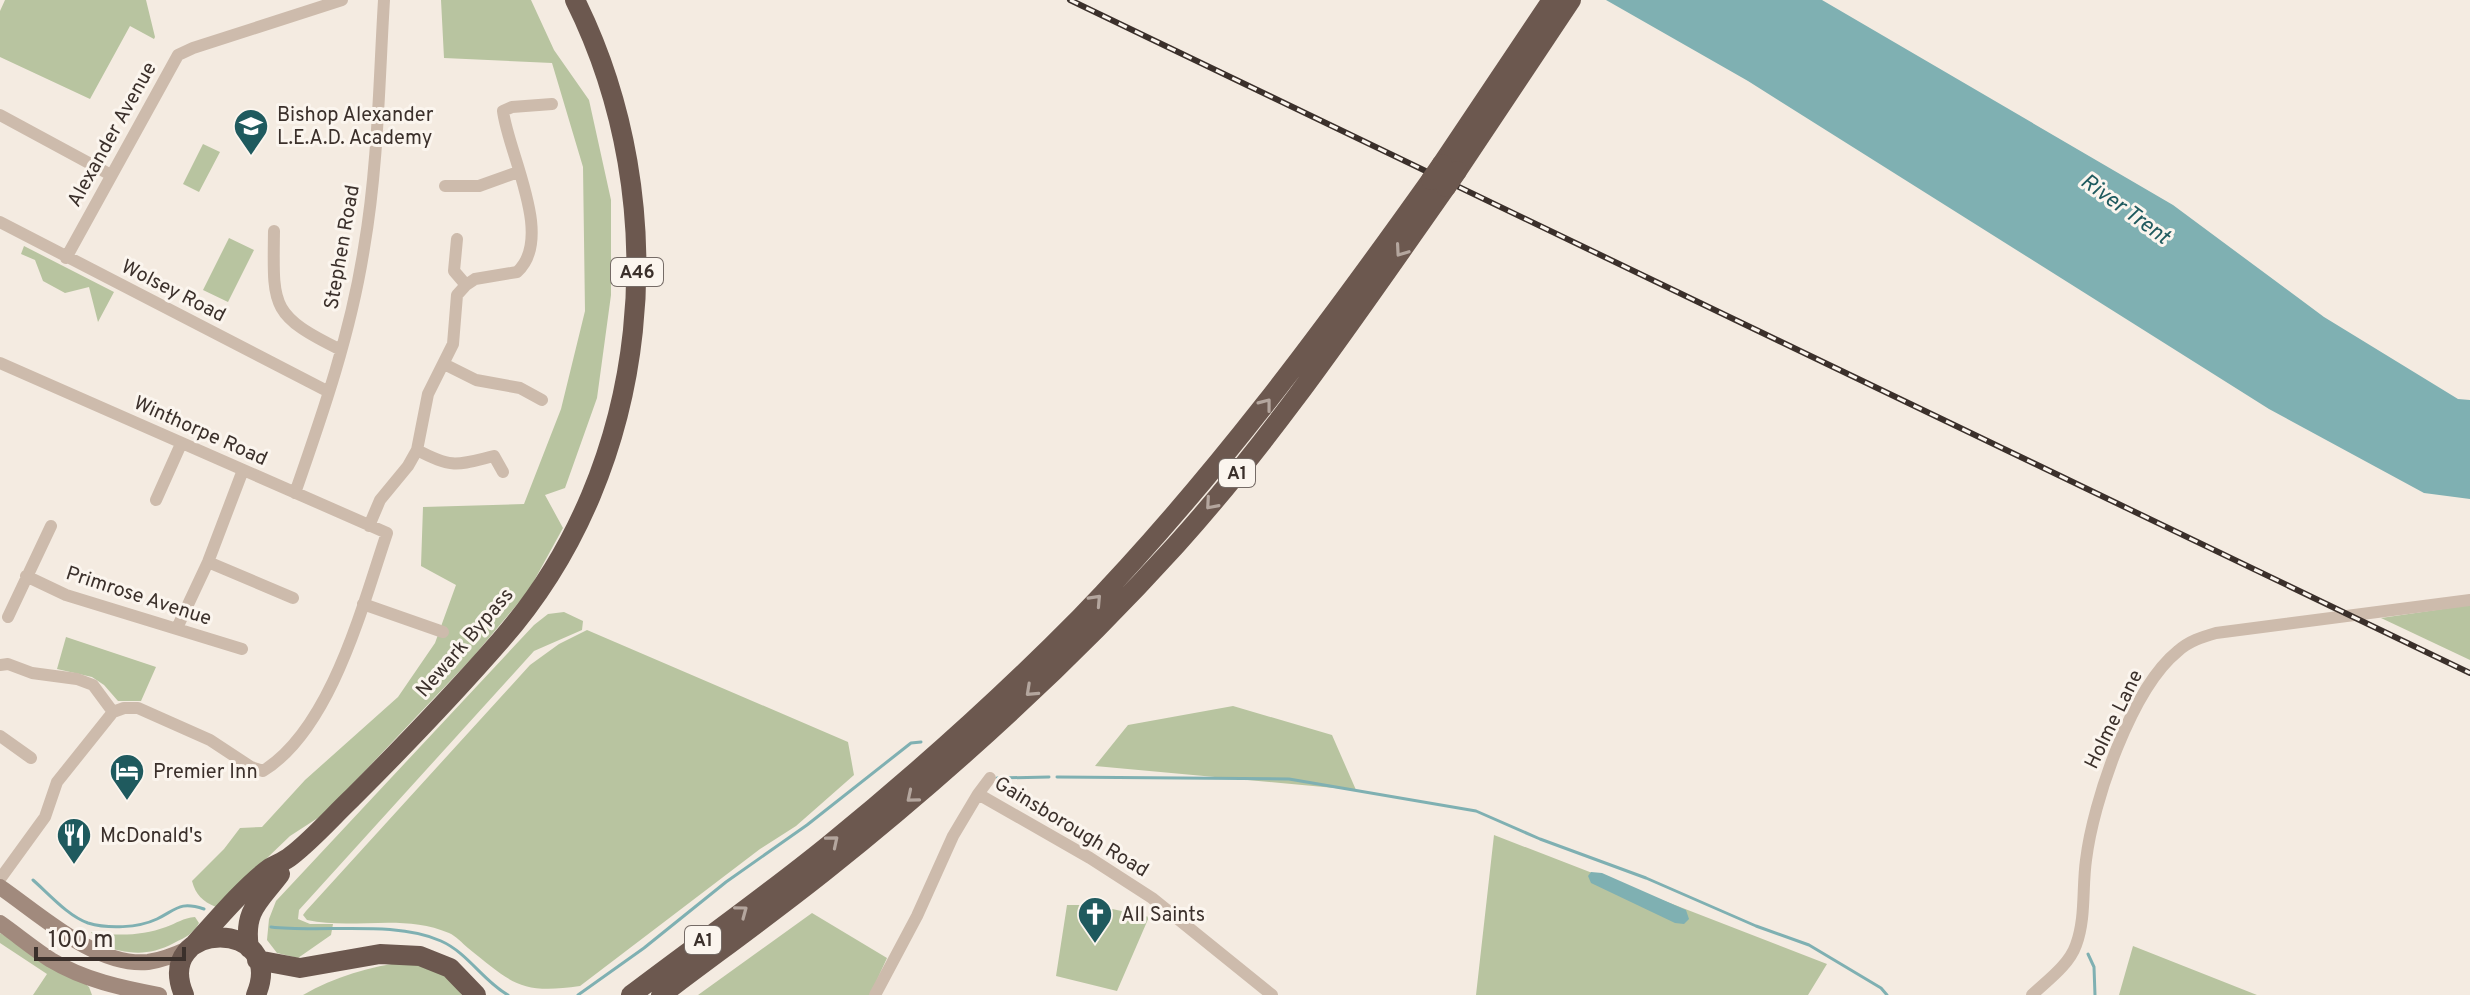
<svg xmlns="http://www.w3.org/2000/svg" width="2470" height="995" font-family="Overpass,sans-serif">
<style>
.green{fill:#b8c4a0}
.water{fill:#7fb0b2}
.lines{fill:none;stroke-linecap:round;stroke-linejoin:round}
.stream{stroke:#7fb0b2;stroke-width:3}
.minor{stroke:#cdbbac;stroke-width:12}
.secondary{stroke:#a18a7d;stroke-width:16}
.trunk{stroke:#6c584f;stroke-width:20}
.rail-casing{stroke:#3b302b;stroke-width:6}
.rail{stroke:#fbf5ee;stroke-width:3;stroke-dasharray:9;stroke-linecap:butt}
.trunk-bridge{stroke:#6c584f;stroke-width:20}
.oneway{stroke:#b4a69e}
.labels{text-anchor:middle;stroke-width:6;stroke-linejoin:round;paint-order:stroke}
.shield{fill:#fbf5ee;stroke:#756b66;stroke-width:2}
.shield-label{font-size:18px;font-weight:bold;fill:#3b302b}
.poi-label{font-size:20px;fill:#3b302b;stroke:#fbf5ee;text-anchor:start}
.street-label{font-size:20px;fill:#3b302b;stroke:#fbf5ee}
.water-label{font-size:22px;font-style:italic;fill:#1f5a5e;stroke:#fbf5ee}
</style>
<rect width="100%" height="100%" fill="#f4ebe1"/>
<path class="green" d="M5,0H146L155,37L154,39L130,26L90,99L0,57V11Z
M441,0H531L554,50L589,100L611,200V295L597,398L565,488L545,495L563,528L529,590L473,657L324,814L290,836L216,907C202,901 196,895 192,881L224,849L240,828L262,827L305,780L398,697L435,643L456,585L421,566L423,507L524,504L561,409L585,311L583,167L552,63L444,58Z
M203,144L220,152L199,192L183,184Z
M229,238L254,250L228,302L203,290Z
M24,246L114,292L98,322L89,287L65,293L43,281L35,260L21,254Z
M2470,605V660L2381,618Z
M564,612L583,621L582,630L534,651L299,910L298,919L310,924H333L331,935L298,958L277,953L267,940L269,919L276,901L534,625L548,614Z
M587,630L848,742L854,775L796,826L760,849L580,986C519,995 511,982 468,948C462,943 456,936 449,933C403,913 354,930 307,920L303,915L306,911L530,665L559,644Z
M66,637L156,667L141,701H118L104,685L92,677L57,669Z
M1233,706L1332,735L1356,790L1095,766L1128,725Z
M1494,835L1827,964L1808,995H1476Z
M1067,905H1094L1149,917L1117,991L1056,976Z
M812,913L887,958L870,995H698Z
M195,917L199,923C193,934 186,937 174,943C147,957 128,954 99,945L91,932C116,936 142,936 166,927C177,923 183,918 195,917Z
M0,933L83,982L89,987L92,995H33L47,974L0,943Z
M2133,946L2257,995H2119Z
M406,962C433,967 445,972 462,995H303C334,977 371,966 406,962Z"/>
<path class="water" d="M1606,0H1822L2173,205L2324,317L2458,399L2470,400V499L2424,493L2269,409L1748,81Z
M1591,872L1602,873L1686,910L1689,919L1684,924L1675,923L1591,883L1588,876Z"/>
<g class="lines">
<path class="stream" d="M1057,777L1289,779L1476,811L1540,839L1646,878L1756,926L1809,945L1881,988L1887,995
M997,778L1049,777
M33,880C49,894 68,916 88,923C108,929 138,928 157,919C177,909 180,901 204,909
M271,927C322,933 395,920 441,941C468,953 483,981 508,995
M2088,954L2094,967L2095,995
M578,995L644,948L726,882L807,825L911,743L921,742"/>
<path class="minor" d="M0,115L111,175
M445,186H479L518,172
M0,222L329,392
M274,231C273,307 270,315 341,350
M457,239L454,271L466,285
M66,258L178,55L193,48L342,0
M0,363L387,533C362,607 331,729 263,771L251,767L210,740L138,708H124L113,712
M444,364L476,380L520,388L542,400
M417,450C453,469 457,465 494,456L503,472
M295,493C323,413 351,332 364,248C378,167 379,82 384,0
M156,500L181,444
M369,526L380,500L408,466L417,450L428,394L453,344L457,295L466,285L475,279L517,272C555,238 508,153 503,111L512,107L552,104
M208,562L293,598
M26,576L66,595L242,649
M363,604L443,632
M8,617L51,526
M177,628L208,562L243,470
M0,665L8,664L32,673L77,679L93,685L113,712
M0,736L31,758
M990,778L978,794L1090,858L1152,898L1272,995
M0,879L45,817L57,782L113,712
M875,995L917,916L953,836L978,794
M2032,995C2048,980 2069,965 2076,945C2086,918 2082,888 2086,860C2093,802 2131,689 2178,651C2189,641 2202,637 2216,633L2470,600"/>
<path class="secondary" d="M0,887C41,915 96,967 148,962C163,960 177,954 190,948
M0,923C17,935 34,949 51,960C84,980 122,988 159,995"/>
<path class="trunk" d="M1442,164L1552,0
M1457,171L1571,0
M194,945C214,923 246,885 270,868C277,864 285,861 291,856C313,839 332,817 352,798C403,747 454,694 501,640C653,467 676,203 575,0
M249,948C243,910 260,901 280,874
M257,960L300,968L380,954L420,956L450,968L476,995
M184,995C152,919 288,918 256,995
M631,995C697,945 765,897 829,845C915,775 1002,697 1080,618C1211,483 1322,333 1431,180
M661,995C715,954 771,914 825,871C949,772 1069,663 1176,545C1276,434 1360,309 1446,187"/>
<g class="rail-casing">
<path id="rail" d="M1070,0L2470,673"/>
</g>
<use href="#rail" class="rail"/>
<path class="trunk-bridge" d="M1431,180L1442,164
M1446,187L1457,171"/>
</g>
<defs><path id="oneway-chevron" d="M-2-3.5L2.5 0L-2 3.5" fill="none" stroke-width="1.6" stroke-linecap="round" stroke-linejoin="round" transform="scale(2)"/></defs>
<g class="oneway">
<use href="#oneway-chevron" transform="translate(1401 251) rotate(125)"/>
<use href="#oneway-chevron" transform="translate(1266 404) rotate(-52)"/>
<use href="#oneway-chevron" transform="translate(1211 504) rotate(131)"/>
<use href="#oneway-chevron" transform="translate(1096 600) rotate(-47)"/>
<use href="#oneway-chevron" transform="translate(1031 691) rotate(137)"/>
<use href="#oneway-chevron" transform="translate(912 797) rotate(140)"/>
<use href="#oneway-chevron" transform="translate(833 841) rotate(-40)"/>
<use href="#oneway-chevron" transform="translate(742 911) rotate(-37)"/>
</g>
<defs>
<g id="school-pin" transform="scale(1.8)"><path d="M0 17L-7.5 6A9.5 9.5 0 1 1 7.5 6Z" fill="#1f5a5e" stroke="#fbf5ee"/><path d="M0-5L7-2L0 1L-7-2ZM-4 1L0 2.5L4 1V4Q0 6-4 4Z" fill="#fff"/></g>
<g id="hotel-pin" transform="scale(1.8)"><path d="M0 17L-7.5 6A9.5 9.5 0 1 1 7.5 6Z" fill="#1f5a5e" stroke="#fbf5ee"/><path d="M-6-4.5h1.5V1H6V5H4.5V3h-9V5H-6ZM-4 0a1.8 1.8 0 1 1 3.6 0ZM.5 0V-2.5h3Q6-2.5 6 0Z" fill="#fff"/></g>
<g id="restaurant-pin" transform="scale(1.8)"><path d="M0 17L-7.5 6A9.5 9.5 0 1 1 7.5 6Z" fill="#1f5a5e" stroke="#fbf5ee"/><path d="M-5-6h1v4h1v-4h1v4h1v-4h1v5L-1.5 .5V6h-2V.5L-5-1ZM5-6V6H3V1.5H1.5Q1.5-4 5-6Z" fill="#fff"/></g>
<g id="church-pin" transform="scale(1.8)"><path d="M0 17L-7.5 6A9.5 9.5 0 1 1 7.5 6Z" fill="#1f5a5e" stroke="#fbf5ee"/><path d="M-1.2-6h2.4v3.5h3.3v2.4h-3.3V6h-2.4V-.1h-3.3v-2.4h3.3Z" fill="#fff"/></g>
</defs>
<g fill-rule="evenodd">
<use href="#school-pin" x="251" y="126"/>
<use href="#hotel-pin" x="127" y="771"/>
<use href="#restaurant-pin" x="74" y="835"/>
<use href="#church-pin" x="1095" y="914"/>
</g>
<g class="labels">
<g class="shield">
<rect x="611" y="258" width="52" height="28" rx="6"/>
<rect x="1219" y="459" width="36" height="28" rx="6"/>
<rect x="685" y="926" width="36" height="28" rx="6"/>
</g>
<g class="shield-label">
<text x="637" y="278">A46</text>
<text x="1237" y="479">A1</text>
<text x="703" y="946">A1</text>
</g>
<g class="poi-label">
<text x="277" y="121">Bishop Alexander<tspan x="277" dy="23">L.E.A.D. Academy</tspan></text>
<text x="153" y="778">Premier Inn</text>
<text x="100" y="842">McDonald's</text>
<text x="1121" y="921">All Saints</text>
</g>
<g class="street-label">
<text transform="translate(111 134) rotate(-61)" y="7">Alexander Avenue</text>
<text transform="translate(341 247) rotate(-80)" y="7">Stephen Road</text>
<text transform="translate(174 290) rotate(27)" y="7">Wolsey Road</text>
<text transform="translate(201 430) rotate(24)" y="7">Winthorpe Road</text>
<text transform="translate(139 595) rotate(18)" y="7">Primrose Avenue</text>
<text transform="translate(464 642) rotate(-49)" y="7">Newark Bypass</text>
<text transform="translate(2113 719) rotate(-64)" y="7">Holme Lane</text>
<text transform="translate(1072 826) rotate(31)" y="7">Gainsborough Road</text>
</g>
<g class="water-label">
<text transform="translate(2126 208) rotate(36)" y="8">River Trent</text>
</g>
</g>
<path d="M36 947v12h148v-12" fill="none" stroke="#3b302b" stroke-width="4"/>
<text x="48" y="947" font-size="24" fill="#3b302b" stroke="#fbf5ee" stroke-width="6" paint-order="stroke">100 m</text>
</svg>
